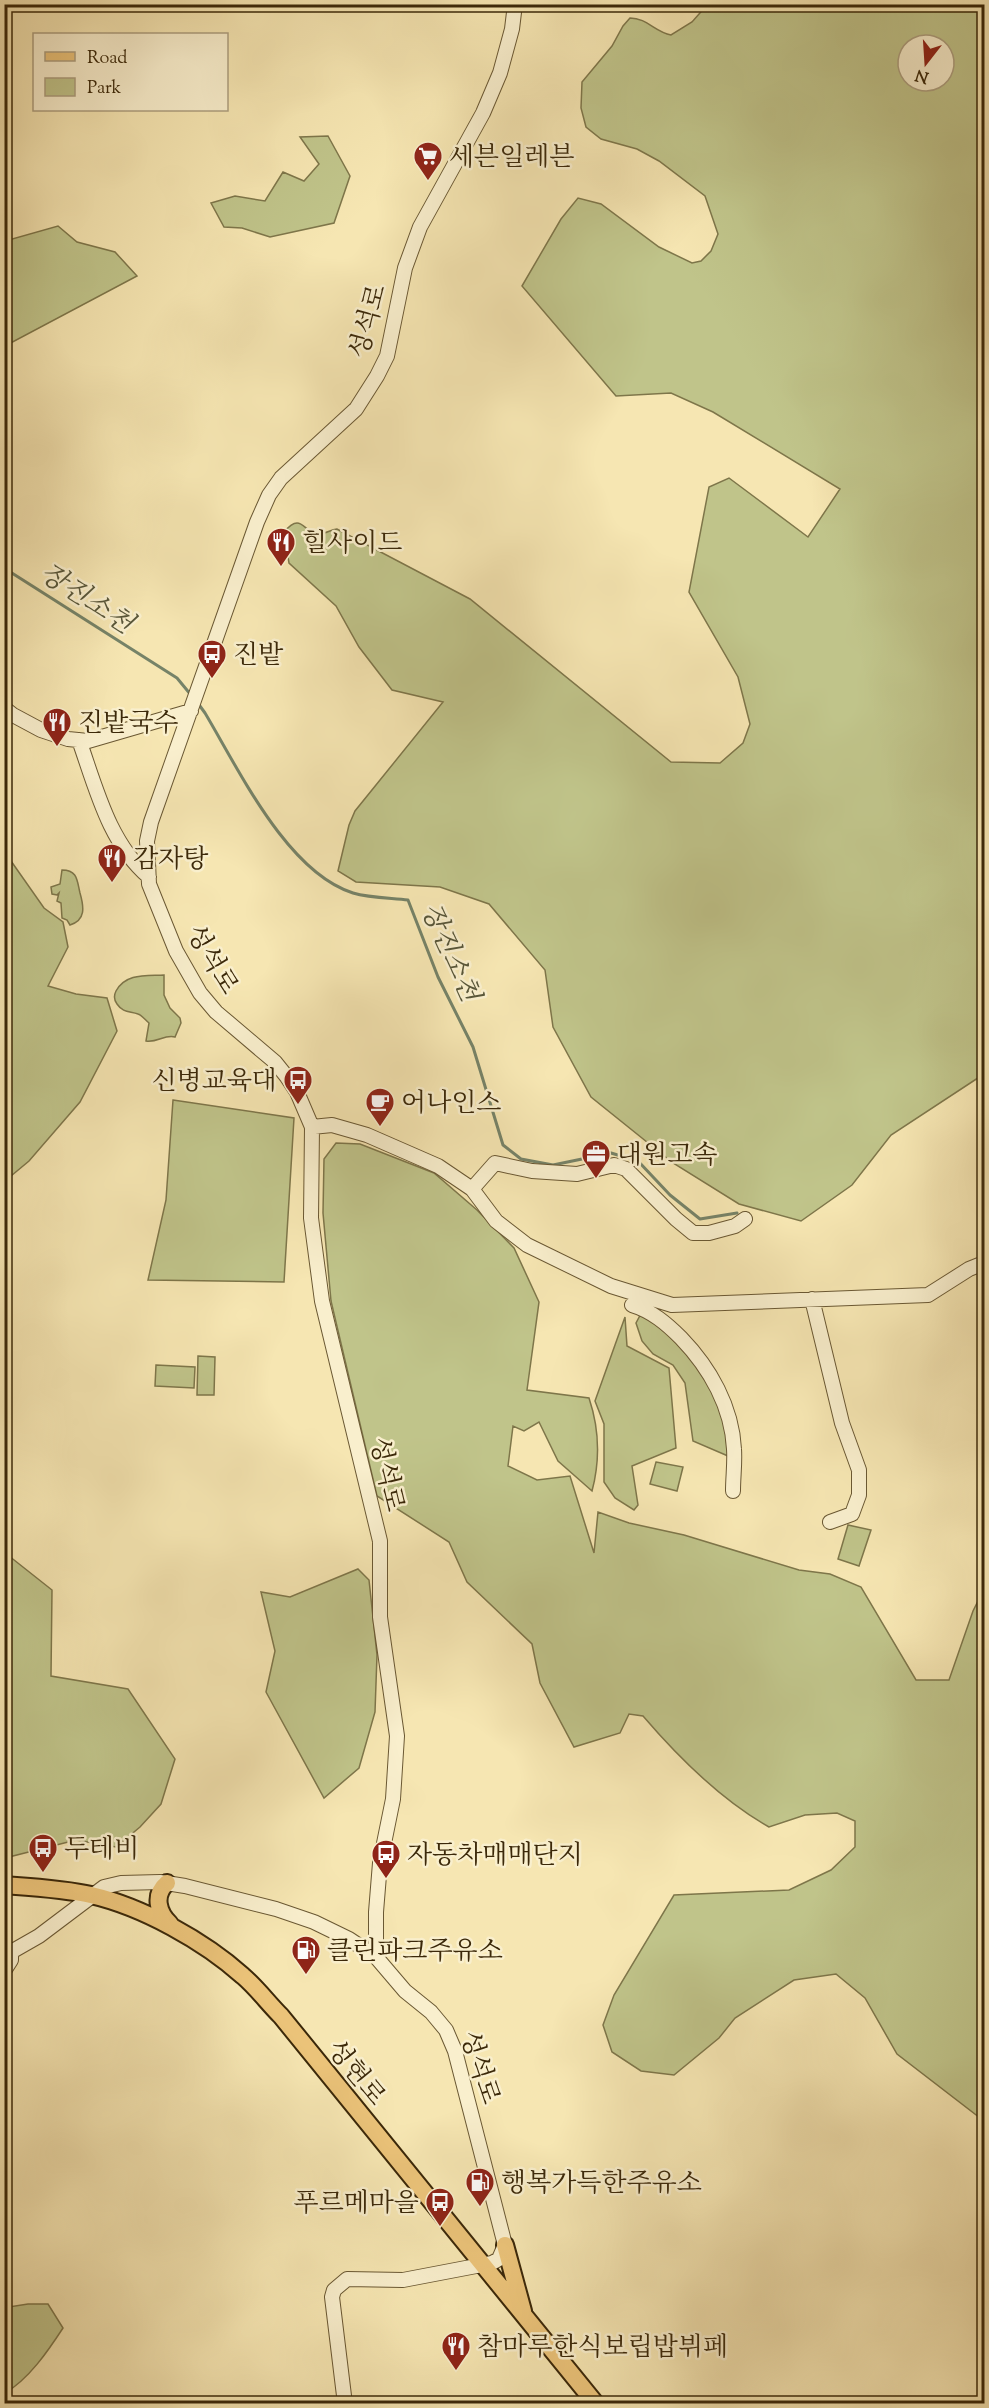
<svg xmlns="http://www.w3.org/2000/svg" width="989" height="2408" font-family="'Sorts Mill Goudy','Noto Serif KR',serif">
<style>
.green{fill:#c0c48a;stroke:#7e764a;stroke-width:1.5;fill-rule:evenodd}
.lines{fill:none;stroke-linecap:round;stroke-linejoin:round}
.stream{stroke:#768368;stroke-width:3}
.minor-casing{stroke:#6a5833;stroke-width:16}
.major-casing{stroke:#3b2809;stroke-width:20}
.minor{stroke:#f9efcd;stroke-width:14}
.major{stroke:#ebc379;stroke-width:16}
.labels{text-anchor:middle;stroke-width:5;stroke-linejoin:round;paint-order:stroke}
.poi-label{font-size:26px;fill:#3b2809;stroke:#f9efcd;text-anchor:start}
.street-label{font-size:26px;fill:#3b2809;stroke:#f9efcd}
.water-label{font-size:27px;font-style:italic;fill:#585639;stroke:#f9efcd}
</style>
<rect width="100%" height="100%" fill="#f6e6b2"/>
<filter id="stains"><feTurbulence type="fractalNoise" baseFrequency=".00333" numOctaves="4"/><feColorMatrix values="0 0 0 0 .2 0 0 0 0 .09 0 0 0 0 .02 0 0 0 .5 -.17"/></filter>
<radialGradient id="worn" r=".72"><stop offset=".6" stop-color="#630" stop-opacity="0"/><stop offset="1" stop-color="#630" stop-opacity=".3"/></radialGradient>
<path class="green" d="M707,5H984V1074L891,1135L852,1185L801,1221L739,1204L673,1163L591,1097L553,1027L545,970L489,904L440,887L356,882L338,871L349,825L355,811L443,702L392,690L359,647L336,606L289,563L284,532C302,511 303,533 318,534C325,534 330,530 337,529L470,599L671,762L720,763L743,743L750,724L738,677L689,592L709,487L729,478L808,537L840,489L713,412L671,393L616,396L522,286L561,219L578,198L601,204L659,247L692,263L701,261L711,251L718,234L705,196L659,161L637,149L601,139L586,127L581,108L582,82L612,46L623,26L630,18C647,18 655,32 671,35L692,22ZM908,45H944V81H908Z
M328,136L350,176L334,223L270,237L242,228L224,227L211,203L235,196L265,201L283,172L304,181L319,164L300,137Z
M58,226L77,242L115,252L137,276L5,346V241Z
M4,851L44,908L63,922L68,947L48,986L76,994L107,998L117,1031L80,1102L29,1161L5,1181Z
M62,870C78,870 77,881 80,893C84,907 86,920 70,925L67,920L62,918L61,903L57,901L59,893L57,895L52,894L51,887L60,884Z
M164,975V995L170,1008L180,1018L181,1023L175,1037C165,1034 157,1043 146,1041L149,1023C146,1021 142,1015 138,1014C130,1011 123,1013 117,1004C114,1000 114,995 116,991C126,973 146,976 164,975Z
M173,1100L294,1118L284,1282L148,1280L166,1200Z
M336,1143L360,1144L434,1173L477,1210L514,1248L539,1302L527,1390L589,1398C599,1428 600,1461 592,1491L558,1461L539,1422L524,1431L513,1426L508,1466L537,1480L570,1476L594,1553L598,1512L629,1523L684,1535L799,1570L830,1574L861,1587L916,1680H949L973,1611L984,1589V2121L897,2054L865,1998L836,1974L794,1980L735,2018L719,2038L674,2075L641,2071L612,2052L603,2025L614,1995L674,1895L789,1890L831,1870L855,1847V1821L837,1813L805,1815L769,1827C721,1800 679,1758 643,1716L629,1714L620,1733L574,1747L540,1683L532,1644L467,1582L449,1542L377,1496L331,1301L323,1213L324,1159Z
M644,1308L686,1345L712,1386L724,1418L728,1456L693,1441L685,1383L673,1365L653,1354L642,1341L636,1323Z
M625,1317L627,1346L669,1368L676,1448L632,1466L638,1505L634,1510L615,1498L604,1482V1424L595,1401Z
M198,1356L215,1357L214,1395H197Z
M156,1365L195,1367L194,1388L155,1386Z
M656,1462L683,1467L677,1491L650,1484Z
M848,1525L871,1530L859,1566L838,1559Z
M4,1552L52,1590L51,1676L128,1689L175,1759L161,1804L140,1827L116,1847L76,1840L5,1858Z
M358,1569L369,1580L377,1655L375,1712L359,1768L324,1798L266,1692L275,1651L261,1592L290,1597Z
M5,2304L9,2307L28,2304H48L63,2328C48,2351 29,2379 5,2393Z"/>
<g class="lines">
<path class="stream" d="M4,568L177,678L191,695
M197,702L205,713C239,770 287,872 353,893C370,898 391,898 408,900L438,977L473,1047L503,1145L521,1159L553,1165L611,1153L638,1161L670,1195L700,1219L737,1213"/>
<g class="minor-casing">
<path id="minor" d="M4,708L13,715L41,730L68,739L88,741L191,711
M79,740C96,788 109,843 149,877
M312,1127L332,1125L367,1135L438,1166L472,1189L496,1221L527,1245L611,1286L672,1305L928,1295L969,1269L984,1263
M472,1189L495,1163L532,1171L577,1174L614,1165L626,1169L676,1219L693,1233H709L735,1226L745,1219
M812,1299L842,1423L859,1470V1495L852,1514L830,1522
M632,1305C652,1311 667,1324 681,1338C710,1368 732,1407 734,1449C735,1463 733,1477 733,1491
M4,1956L39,1936L104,1887L121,1883L160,1882L185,1886L276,1909L314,1922L349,1939L376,1957
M4,1971L11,1960V1953
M345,2404L332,2297L334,2290L347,2279L403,2280L492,2263L499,2259L505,2245L455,2051L446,2030L431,2012L405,1991L376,1957V1912L380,1863L393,1799L397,1736L380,1617V1541L322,1301L311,1218L312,1127L297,1092L287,1077L275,1062L216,1012L200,993L176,951L149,884L147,841L151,822L257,522L269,495L281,478L356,409L377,376L387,356L405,268L420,227L483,113L500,73L512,29L515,4"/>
</g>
<g class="major-casing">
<path id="major" d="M167,1883C153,1895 158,1913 170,1924
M4,1885C31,1887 66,1889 91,1895C143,1907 204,1941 243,1976C257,1988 268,2003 281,2016L596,2404
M505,2245L523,2311"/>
</g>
<use href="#minor" class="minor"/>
<use href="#major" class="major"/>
</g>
<defs>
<g id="supermarket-pin" transform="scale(1.5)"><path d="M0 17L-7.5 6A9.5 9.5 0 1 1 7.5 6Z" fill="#8f2418" stroke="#f9efcd"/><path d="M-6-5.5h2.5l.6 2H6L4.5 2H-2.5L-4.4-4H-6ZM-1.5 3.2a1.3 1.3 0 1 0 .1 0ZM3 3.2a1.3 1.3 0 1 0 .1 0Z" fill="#fff"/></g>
<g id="restaurant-pin" transform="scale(1.5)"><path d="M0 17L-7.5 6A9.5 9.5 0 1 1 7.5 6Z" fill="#8f2418" stroke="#f9efcd"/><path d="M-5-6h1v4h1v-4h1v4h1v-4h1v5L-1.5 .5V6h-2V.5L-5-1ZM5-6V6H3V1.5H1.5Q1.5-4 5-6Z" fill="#fff"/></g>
<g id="bus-pin" transform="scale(1.5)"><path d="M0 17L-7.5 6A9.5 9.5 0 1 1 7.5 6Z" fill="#8f2418" stroke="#f9efcd"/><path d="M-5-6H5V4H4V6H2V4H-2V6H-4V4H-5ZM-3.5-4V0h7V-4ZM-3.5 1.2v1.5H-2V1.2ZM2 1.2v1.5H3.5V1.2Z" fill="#fff"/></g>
<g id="cafe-pin" transform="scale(1.5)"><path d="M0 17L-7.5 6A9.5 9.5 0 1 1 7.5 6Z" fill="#8f2418" stroke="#f9efcd"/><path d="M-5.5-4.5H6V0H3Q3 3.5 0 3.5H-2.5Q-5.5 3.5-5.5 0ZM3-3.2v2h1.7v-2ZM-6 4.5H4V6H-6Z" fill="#fff"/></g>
<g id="office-pin" transform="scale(1.5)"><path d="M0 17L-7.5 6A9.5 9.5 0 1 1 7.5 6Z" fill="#8f2418" stroke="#f9efcd"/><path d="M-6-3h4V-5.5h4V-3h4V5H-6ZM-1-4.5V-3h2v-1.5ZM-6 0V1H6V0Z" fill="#fff"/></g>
<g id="fuel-pin" transform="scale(1.5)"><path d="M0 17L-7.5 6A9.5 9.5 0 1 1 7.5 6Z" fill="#8f2418" stroke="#f9efcd"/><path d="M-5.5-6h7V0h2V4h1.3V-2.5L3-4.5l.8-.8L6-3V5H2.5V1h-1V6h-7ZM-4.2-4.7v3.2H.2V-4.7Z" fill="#fff"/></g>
</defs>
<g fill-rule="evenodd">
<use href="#supermarket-pin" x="428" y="156"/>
<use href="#restaurant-pin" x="281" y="542"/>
<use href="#bus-pin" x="212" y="654"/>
<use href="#restaurant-pin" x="57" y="722"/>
<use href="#restaurant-pin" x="112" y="858"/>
<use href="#bus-pin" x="298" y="1080"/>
<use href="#cafe-pin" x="380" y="1102"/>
<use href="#office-pin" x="596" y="1154"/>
<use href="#bus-pin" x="43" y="1848"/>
<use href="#bus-pin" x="386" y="1854"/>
<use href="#fuel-pin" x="306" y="1950"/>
<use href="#fuel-pin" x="480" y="2182"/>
<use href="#bus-pin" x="440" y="2202"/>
<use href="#restaurant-pin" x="456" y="2346"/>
</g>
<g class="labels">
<g class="poi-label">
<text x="449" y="165">세븐일레븐</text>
<text x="302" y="551">힐사이드</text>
<text x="233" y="663">진밭</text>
<text x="78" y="731">진밭국수</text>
<text x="133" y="867">감자탕</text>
<text x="277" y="1089" text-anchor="end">신병교육대</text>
<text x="401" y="1111">어나인스</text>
<text x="617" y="1163">대원고속</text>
<text x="64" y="1857">두테비</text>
<text x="407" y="1863">자동차매매단지</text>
<text x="327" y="1959">클린파크주유소</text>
<text x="501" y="2191">행복가득한주유소</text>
<text x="419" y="2211" text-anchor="end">푸르메마을</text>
<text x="477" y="2355">참마루한식보립밥뷔페</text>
</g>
<g class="street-label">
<text transform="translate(367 321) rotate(-75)" y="9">성석로</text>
<text transform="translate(213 959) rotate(59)" y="9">성석로</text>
<text transform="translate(388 1474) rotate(77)" y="9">성석로</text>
<text transform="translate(481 2067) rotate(72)" y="9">성석로</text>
<text transform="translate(357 2072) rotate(51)" y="9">성현로</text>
</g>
<g class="water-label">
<text transform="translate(87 598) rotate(33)" y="9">장진소천</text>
<text transform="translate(451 952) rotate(66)" y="9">장진소천</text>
</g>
</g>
<rect width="989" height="2408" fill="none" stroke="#f6e6b2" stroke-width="24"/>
<rect x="6" y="6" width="977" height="2396" fill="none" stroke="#3b2809" stroke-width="3"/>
<rect x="12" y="12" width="965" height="2384" fill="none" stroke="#3b2809" stroke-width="1.5"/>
<rect x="33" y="33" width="195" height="78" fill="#f9efcd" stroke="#ad9f7f" stroke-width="1.5"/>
<rect x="45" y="52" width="30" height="9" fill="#ebc379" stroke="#ad9f7f" stroke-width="1.5"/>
<text x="87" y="63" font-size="18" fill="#3b2809">Road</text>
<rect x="45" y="78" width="30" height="18" fill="#c0c48a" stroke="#ad9f7f" stroke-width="1.5"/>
<text x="87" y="93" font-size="18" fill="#3b2809">Park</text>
<g transform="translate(926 63) rotate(197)"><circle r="28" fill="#f9efcd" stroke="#ad9f7f" stroke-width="1.5"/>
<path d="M0-4.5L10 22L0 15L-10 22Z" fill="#8f2418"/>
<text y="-9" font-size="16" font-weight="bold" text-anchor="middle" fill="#3b2809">N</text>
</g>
<rect width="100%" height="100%" filter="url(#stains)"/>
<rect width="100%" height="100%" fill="url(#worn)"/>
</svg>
